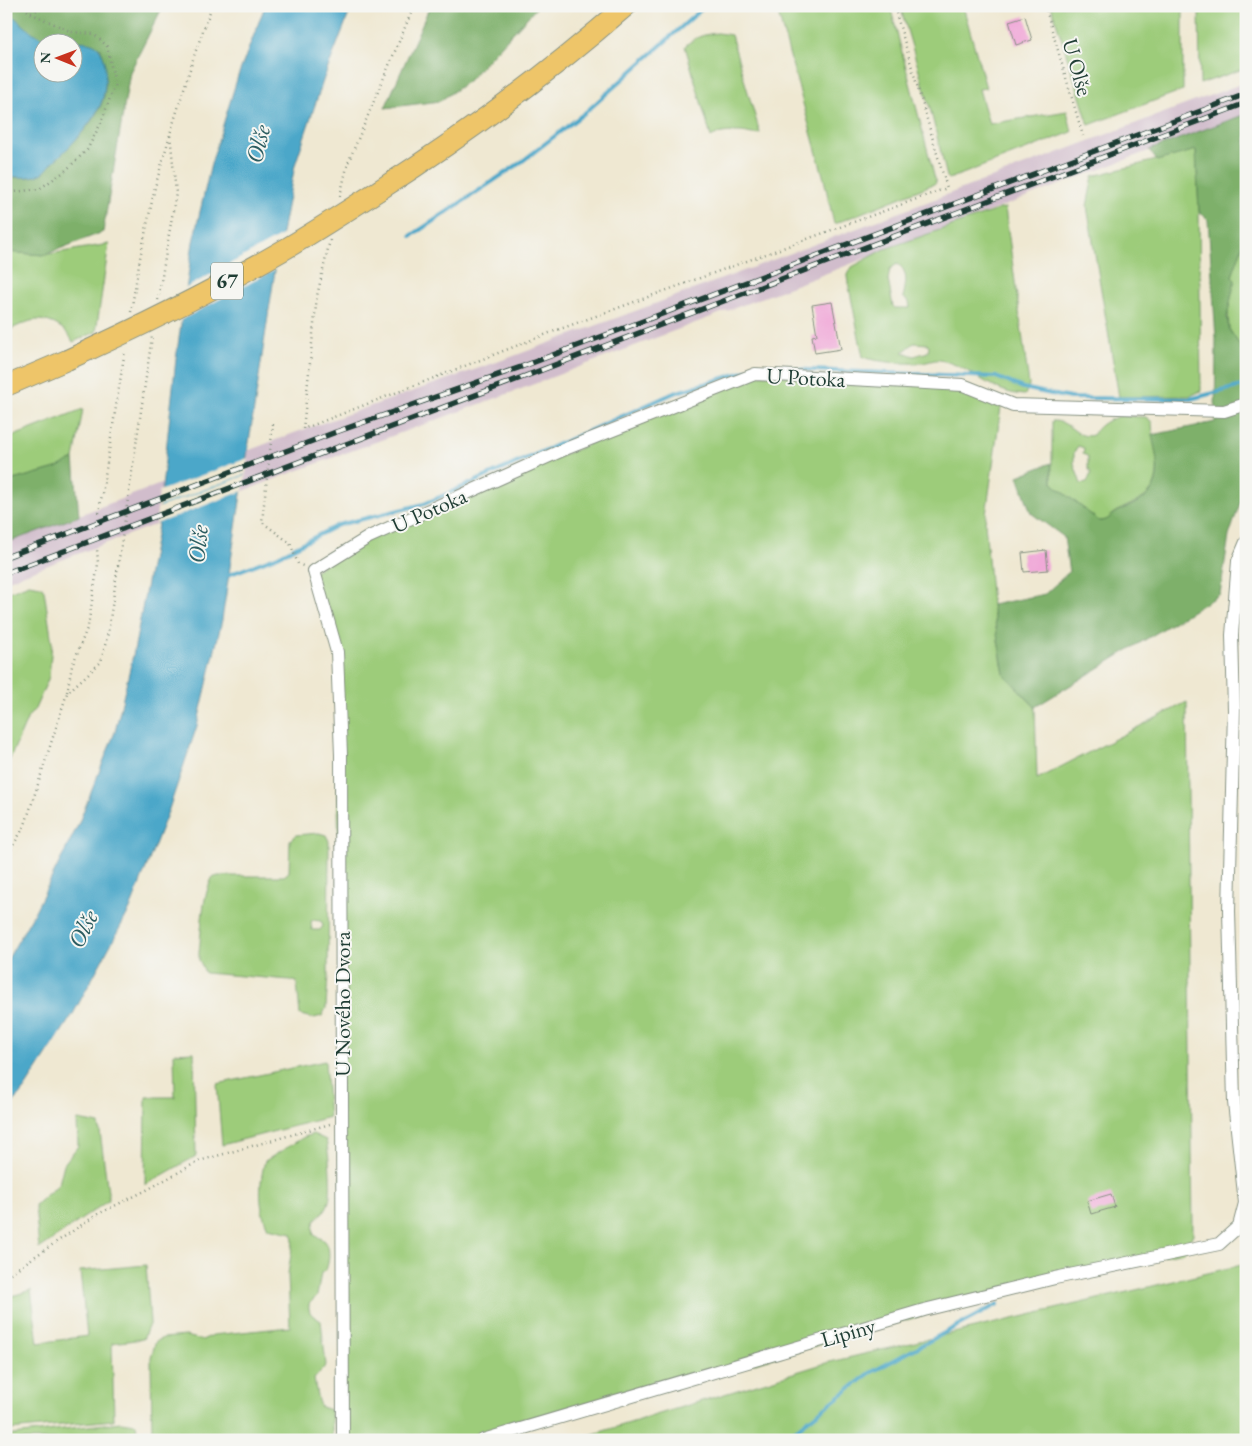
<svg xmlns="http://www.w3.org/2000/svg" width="1252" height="1446" font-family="'EB Garamond',serif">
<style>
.industrial{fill:#d1bdcc}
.green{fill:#9dcc7a;stroke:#5e8457;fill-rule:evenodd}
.forest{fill:#7eb06a;stroke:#4e764f}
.water{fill:#4ba7c9;stroke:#35727e}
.pier{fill:#efe8d2}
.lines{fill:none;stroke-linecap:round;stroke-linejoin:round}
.stream{stroke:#4ba7c9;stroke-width:4}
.building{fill:#f0a9d8}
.street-casing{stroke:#879283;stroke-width:14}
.primary-casing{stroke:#879283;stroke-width:22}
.path{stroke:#879283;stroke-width:2.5;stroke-dasharray:1 4;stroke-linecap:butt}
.street{stroke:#fff;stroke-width:12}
.primary{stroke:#eec569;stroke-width:20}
.rail-casing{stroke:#1f3d34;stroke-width:5.5}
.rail{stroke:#f6f6f2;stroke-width:4;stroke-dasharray:11;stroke-linecap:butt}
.primary-bridge-casing{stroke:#879283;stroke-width:22;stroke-linecap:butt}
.primary-bridge{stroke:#eec569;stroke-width:20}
.labels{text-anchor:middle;stroke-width:4;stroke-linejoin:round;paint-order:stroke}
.shield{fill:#f6f6f2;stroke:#60746d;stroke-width:1}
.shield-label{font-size:21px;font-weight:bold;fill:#1f3d34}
.street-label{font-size:22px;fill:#1f3d34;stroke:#f6f6f2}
.water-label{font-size:24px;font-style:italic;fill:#2c5d61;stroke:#f6f6f2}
</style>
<rect width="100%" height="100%" fill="#f6f6f2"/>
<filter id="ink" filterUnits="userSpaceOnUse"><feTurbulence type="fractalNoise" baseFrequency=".02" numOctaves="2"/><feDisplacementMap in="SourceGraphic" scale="10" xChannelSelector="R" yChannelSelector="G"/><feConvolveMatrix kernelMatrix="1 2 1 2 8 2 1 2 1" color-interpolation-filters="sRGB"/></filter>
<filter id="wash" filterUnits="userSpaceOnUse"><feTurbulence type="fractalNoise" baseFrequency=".0096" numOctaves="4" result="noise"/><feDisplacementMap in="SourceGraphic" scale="20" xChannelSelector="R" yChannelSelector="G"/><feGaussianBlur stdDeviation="1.12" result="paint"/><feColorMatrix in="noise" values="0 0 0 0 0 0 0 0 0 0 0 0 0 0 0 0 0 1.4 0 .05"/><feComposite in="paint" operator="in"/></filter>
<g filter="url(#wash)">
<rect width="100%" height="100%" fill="#efe8d2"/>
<path class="industrial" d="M1246,82V114L521,389L299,470L6,581V543L294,433L511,357L730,276Z"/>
<path class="green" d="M776,6H890L936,183L834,224L824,179Z
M900,6H963L986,88L979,89L989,124L1067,111L1072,132L949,179L947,177L930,108Z
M1051,6H1183V90L1089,125Z
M1199,6H1246V68L1200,84Z
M718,33L731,35L760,133C752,136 748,132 740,132C731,132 718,132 711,137L685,46C695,37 704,34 718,33Z
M1196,150L1199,211L1201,391L1190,396L1119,397L1087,206L1093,176Z
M1005,208L1029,385L1025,395C991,394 971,366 940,360C934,359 927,363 920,363C907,364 875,362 863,357L847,277L852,267L885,249L1000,209ZM897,264C909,270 906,285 903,297L909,302L910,308H895L893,306L888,280L890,269ZM914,343L928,344L929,346L928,352L914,356L903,352Z
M1246,236V355L1229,329L1228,310L1235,281L1232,276Z
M109,244L96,332L73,342C67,329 53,320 37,320C28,320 15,328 6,331V252L44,255Z
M755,374L963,385L1002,400L985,522L992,605L1004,674L1035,707L1037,779L1187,702L1193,1234L1184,1252L1055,1278L483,1440H343L337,652L314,571L369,537Z
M83,409L74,459L56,468L6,482V439Z
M1121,416L1146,417L1152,422C1153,449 1169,484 1140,500C1129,506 1115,510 1107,520L1099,521L1052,483V421C1071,420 1076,440 1093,435C1097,425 1111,418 1121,416ZM1078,446L1084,448L1083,453L1088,457V467L1091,473L1087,483L1081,484L1074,464V452Z
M29,584L41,586L44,590L52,643L49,677L35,709L28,717L6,768V593Z
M319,833L326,835L329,841L328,975L326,1008L322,1016L314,1018L300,1015L297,982L290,980L205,973L199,960V953C202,928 201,901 212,878L218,876H284L289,872L290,840L296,835ZM312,920L321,921L323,926L320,930H312L311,923Z
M194,1052L196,1156L145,1185L146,1097H175L174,1053Z
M325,1061L329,1117L222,1145L217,1084Z
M78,1120L99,1124L109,1200L39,1249L35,1205L59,1184L64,1164L78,1146L77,1121Z
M313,1134L326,1140C329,1153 333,1193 328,1204C324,1217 310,1216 314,1235C317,1237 322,1238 325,1241C331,1248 329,1262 326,1270L321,1273L317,1296L309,1304C308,1314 312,1315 321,1321L326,1365L314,1379L318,1401L321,1407L330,1410L332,1418V1440H152L151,1357L156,1341L163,1338L186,1336L202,1340L213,1335L290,1327L288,1274L293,1241L292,1233L268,1228C258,1207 259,1183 265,1161L304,1137Z
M1246,1264V1440H574L826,1363Z
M146,1265L150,1322L143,1339L112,1343L114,1420L10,1430L8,1412H6V1298L31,1290L38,1343L87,1336L80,1271Z
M121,1422L136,1424L138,1440H6V1436Z"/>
<path class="forest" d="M6,6H163L130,72L103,232L44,255L6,252V176C18,178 34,179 44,172C47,170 49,166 52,163C70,146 98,120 104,96C107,81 103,65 101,49C84,34 67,48 48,41C32,36 19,21 6,10Z
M430,6H538L468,81L440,101L385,108Z
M1246,114V236L1232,276L1235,281L1233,288L1227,317L1229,329L1246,355V485L1229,536L1220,594L1035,707L1004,674L992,605L1045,594L1069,572L1064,537L1031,513L1018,476L1051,463L1052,483L1099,521C1108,522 1111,515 1119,511C1128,507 1140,502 1147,496C1164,479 1156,456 1152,435L1215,422L1216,339L1212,277L1208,220L1199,211L1196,150L1157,161L1149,150Z
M74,459L79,516L6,543V482L56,468Z"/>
<path class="water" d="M265,6H352L324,78L295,165L276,264L222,620L197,726L169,809L130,909L73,1014L25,1088L6,1112V962L33,915L78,825L115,732L134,651L158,525L176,359L193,242L211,164L238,76Z
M6,10C21,22 36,40 56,42H42V72H72V42H67C76,42 86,40 94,44C110,51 107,94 99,108C88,128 71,146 54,161C50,165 46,172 41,174C30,179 17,177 6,176Z"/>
<path class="pier" d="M284,234L278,268L179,321L184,289Z
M248,458L246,474L157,507L159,491Z
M246,475L243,491L156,524L157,508Z"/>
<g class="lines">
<path class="stream" d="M411,236L520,163L587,111L705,6
M223,577L278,556L338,525L424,504L674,393L757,368L996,377L1023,388L1070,398L1190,399L1246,385
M782,1440L870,1373L998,1304"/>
</g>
<g id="blocks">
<path class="building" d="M1025,16L1032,40L1016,45L1009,21Z
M832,302L841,349L815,353L812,336L817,335L812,305Z
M1046,550L1048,570L1024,572L1022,553Z
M1111,1194L1115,1207L1091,1214L1087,1201Z"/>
</g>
</g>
<g filter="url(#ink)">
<use href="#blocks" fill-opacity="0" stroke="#879283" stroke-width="1"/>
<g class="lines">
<g class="street-casing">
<path id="street" d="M343,1440L341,755L337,652L314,571L369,537L565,449L755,374L963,385L1013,405L1224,411L1246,404
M483,1440L924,1310L1055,1278L1219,1244L1239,1226L1245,1203L1234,1102L1229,911L1234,710L1232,635L1238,561L1246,542"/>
</g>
<g class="primary-casing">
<path id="primary" d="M381,189C467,134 549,73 626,6
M6,386L67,360"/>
</g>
<path class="path" d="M1045,6L1083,136
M31,12L51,6
M6,193L39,189L64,172L87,150L101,123L115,84L107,46L94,34L72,32L30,13L23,6
M340,196L348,163L414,6
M330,240L317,296L303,429L552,332L947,188L894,6
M158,300L176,193L170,134L195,53L212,6
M131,312L140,258L155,187L170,135
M273,424L262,522L290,543L298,564L303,566
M99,513L125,350
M67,692L72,666L88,626L98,564L97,548
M6,858L25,825L67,693L101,662L108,633L152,337
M6,1276L98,1214L145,1191L199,1161L330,1124"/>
<use href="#street" class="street"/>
<use href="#primary" class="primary"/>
<g class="rail-casing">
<path id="rail" d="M6,557L336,432L521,367L1246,94
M6,573L1246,103"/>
</g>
<use href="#rail" class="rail"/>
<g class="primary-bridge-casing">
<path id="primary-bridge" d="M67,360C142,326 216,289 287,248C319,229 350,209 381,189"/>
</g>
<use href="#primary-bridge" class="primary-bridge"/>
</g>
</g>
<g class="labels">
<rect class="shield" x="211" y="262.5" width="32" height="37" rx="4"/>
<g class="shield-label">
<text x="227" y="288">67</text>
</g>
<g class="street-label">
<text transform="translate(1078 67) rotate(74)" y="8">U Olše</text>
<text transform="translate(806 377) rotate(3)" y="8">U Potoka</text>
<text transform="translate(429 510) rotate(-24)" y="8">U Potoka</text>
<text transform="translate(342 1004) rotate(-90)" y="8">U Nového Dvora</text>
<text transform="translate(848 1332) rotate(-16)" y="8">Lipiny</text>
</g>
<g class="water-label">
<text transform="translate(258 144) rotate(-76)" y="8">Olše</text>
<text transform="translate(198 544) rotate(-84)" y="8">Olše</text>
<text transform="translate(83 929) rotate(-63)" y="8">Olše</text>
</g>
</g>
<rect width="1252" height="1446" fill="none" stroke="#f6f6f2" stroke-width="25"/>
<g transform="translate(58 58) rotate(271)"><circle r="24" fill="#f6f6f2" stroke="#a0aca6"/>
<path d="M0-4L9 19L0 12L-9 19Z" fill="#c8321e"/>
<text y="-8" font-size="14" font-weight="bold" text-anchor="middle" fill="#1f3d34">N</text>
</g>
</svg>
